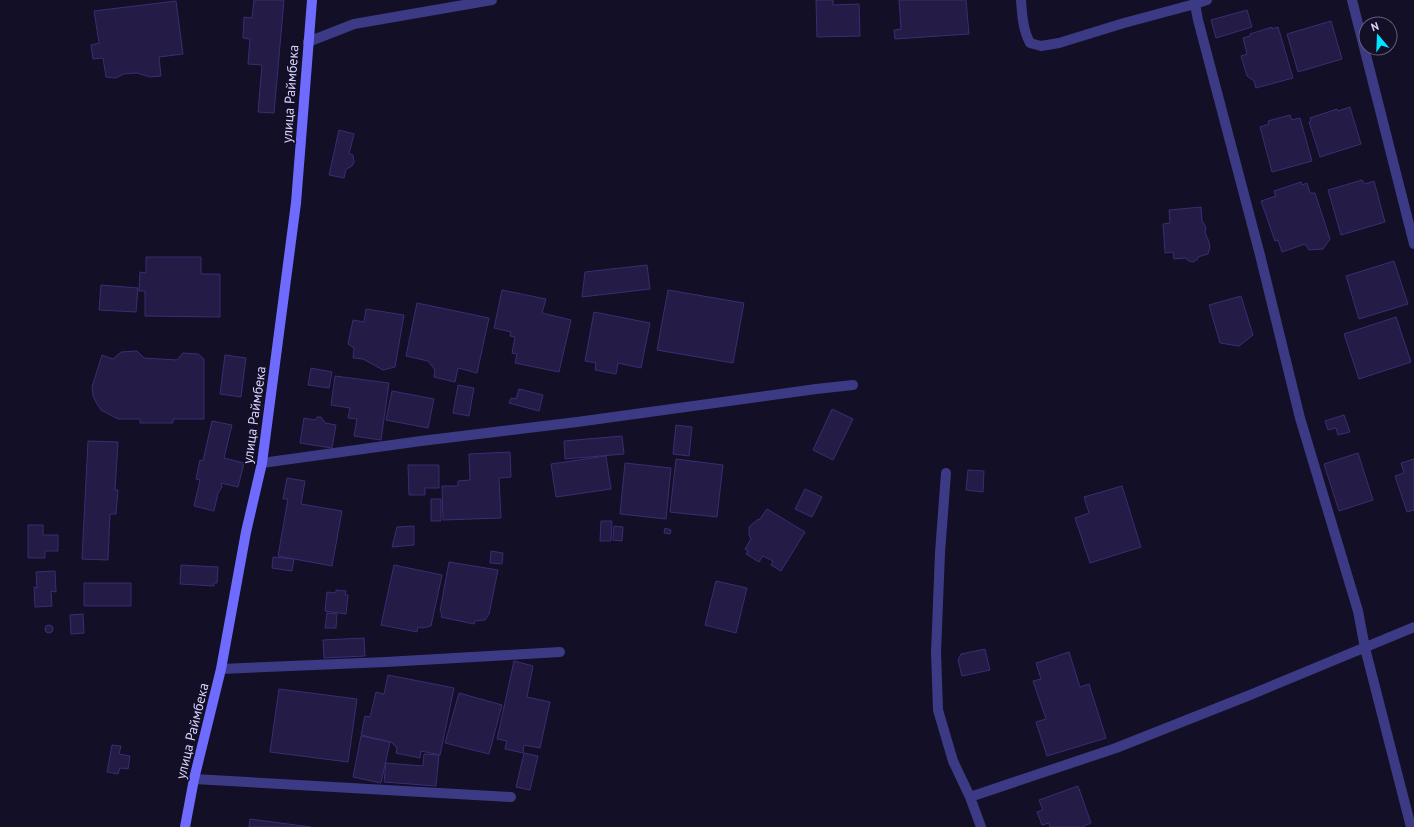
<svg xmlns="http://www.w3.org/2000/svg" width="1414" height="827" font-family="'PT Sans',sans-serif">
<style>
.building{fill:#241b47;stroke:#3b2d73}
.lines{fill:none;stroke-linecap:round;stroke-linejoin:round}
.street{stroke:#3d3a85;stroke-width:10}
.secondary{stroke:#6f6bff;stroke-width:10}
.labels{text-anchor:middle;stroke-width:3.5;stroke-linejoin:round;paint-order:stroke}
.street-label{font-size:14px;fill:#d9d4ff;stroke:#130f26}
</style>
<rect width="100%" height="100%" fill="#130f26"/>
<path class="building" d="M254,0H284L274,113L258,112L262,65L248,64L250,39L243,38L244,17L252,18Z
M816,0H833V5L859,4L860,36L817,37Z
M899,0H966L969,34L895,39L894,30L901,29Z
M176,1L183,54L159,57L161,76L150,77L137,73L123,74L116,78L106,77L103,58L93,59L91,45L99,43L94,11Z
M1247,10L1252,27L1216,38L1211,20Z
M1331,21L1342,59L1298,72L1287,34Z
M1272,27V29L1278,27L1293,78L1256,88L1254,81L1247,76L1241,56L1247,54L1243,38L1250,36V34Z
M1350,107L1361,144L1320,157L1309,122L1311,121L1310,118L1337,109L1338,111Z
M1290,115L1292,120L1300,118L1312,161L1272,172L1260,127L1269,124L1268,121Z
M339,130L354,134L349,154L353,155L354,162L352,166L346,169L344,178L329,175Z
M1362,180L1365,184L1374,181L1385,222L1341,235L1328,190Z
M1301,182L1302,185L1307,183L1310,193H1315L1330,239L1323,249L1309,250L1305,244L1282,252L1278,240L1275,241L1261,201L1276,196L1274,191Z
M1201,207L1202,221L1206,227L1205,232L1209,242L1210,247L1208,254L1198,257V259L1193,262L1189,261L1185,258L1174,259L1173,252L1165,253L1163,224L1170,223L1169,210Z
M146,257H201V274H220V317L145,316V291H139L140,272L146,273Z
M1394,261L1408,304L1359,319L1346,276Z
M647,265L650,289L582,297L585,272Z
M101,285L138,288L136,312L99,310Z
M502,290L546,299L542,313L571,320L559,372L515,363L517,354L512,353L515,337L510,336L511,332L494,328Z
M668,290L744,303L733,363L657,350Z
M1241,296L1253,335L1239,346L1220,343L1209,305Z
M417,303L489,318L477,373L458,368L455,382L434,377L435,370L428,361L406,356Z
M366,309L404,315L395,367L383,370L363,359L353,358L354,348L348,344L353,320L364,322Z
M594,312L650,323L641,368L618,363L616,374L595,370L596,363L585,361Z
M1396,317L1411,362L1359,379L1344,334Z
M137,351L144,358L177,360L183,353L198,354L204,359V419H173V423H140V419H118L101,410L97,404L93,396L92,387L102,355L113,359L121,352Z
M225,355L246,358L241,397L220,394Z
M311,368L332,372L329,388L308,385Z
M335,376L389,383L381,440L354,436L357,419L348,418L350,408L331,405Z
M458,385L474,388L469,416L453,413Z
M519,389L543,395L539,411L509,403L511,398L516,399Z
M392,391L434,399L428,428L386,420Z
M832,409L853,419L833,460L813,450Z
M1344,415L1350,432L1338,435L1336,428L1328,430L1325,421Z
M317,417H321L325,423L336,425L332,448L300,443L304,418L315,420Z
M212,421L232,425L224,458L244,463L238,487L221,483L222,487L218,493L214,511L194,506L200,480L196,479L200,460L203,461Z
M676,425L692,427L689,456L673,454Z
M622,436L624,454L565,459L564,441Z
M88,441L118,442L115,490H118L116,514H110L108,560L82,559Z
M510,452L511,477L499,478L501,518L443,520L442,486H458V481L470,480L469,454Z
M1358,453L1373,500L1339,511L1324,464Z
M606,456L611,489L556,497L551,464Z
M676,459L723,465L717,517L670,512Z
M1414,459V510L1407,512L1395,476L1404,473L1401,463Z
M625,463L671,468L666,519L620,514Z
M408,465H439V488H425V495H409Z
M968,470L984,471L983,492L966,490Z
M287,478L305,481L301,504L342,511L332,566L278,556L288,499H283Z
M1122,486L1141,547L1090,563L1075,518L1089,513L1084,497Z
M805,489L822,497L812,517L795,509Z
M431,499H441V521H431Z
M767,509L805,532L781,571L771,565L773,561L763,556L759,562L746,554L748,551L745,549L751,539L749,535V527L757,520L760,519Z
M601,521H612L611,541H600Z
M28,525H43V535H58V551H45V558H28Z
M414,526V545L392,547L397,527Z
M614,526L623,527L622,541L613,540Z
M665,528L671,530L670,534L664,533Z
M491,551L503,553L502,564L490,563Z
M273,557L294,559L292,571L272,568Z
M449,562L498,570L489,614L485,620L475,621L474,624L441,617L442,614L440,611Z
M181,565L218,567L217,583H214V586L180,584Z
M394,565L442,575L431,626L423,628L418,627L417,632L381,625Z
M55,571L56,592L51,591L52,606L35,607L34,587L37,588L36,572Z
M716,581L747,588L736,633L705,625Z
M84,583H131V606H84Z
M336,590L346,591L345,595H348L346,614L325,611L327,592L336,593Z
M327,613L337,614L336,628H325Z
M83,614L84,633L71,634L70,615Z
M45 629a4 4 0 1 1 8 0a4 4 0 1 1-8 0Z
M364,638L365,656L324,658L323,640Z
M985,649L990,670L962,676L958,660L961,654Z
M1069,652L1080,687L1089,684L1106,738L1047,756L1036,722L1046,719L1033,681L1041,679L1036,663Z
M514,661L533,666L527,697L550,702L540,748L524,745L523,753L505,749L507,741L497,739Z
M388,675L454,688L440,755L421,751L420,758L396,753L397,748L391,742L361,735L365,716L370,717L376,692L384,694Z
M279,689L357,699L348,762L270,752Z
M459,693L502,705L489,754L445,743Z
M361,736L390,742L381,783L353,777Z
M112,745L121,746L119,754L130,756L128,769L120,768L118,774L107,772Z
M524,753L538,756L530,790L516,787Z
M424,754L439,755L436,786L384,782L386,763L423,766Z
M1078,786L1091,823L1082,827H1050L1049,823L1042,825L1037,812L1043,810L1039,800Z
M250,819L311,827H249Z"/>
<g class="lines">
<path class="street" d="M1021,0C1022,15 1023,30 1030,43L1041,46L1059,43L1124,23L1195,4L1198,20L1260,255L1300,418L1358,611L1365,648L1411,827
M1352,0L1414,244
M1195,4L1207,0
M308,42L354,24L492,0
M262,463L421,441L577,422L816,389L853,385
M946,473L940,553L936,652L938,710L953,761L970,797
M221,669L386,662L560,652
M194,779L511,797
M981,827L970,797L1116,748L1250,695L1414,627"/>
<path class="secondary" d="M185,827L194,779L221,669L246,532L262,463L296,203L312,0"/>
</g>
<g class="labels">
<g class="street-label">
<text transform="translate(290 94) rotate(-86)" y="5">улица Раймбека</text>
<text transform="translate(254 415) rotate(-82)" y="5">улица Раймбека</text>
<text transform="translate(192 731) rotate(-76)" y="5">улица Раймбека</text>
</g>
</g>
<g transform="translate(1378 36) rotate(341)"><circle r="19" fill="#130f26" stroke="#625e7d"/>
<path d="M0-3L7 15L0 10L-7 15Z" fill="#00e5ff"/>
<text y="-6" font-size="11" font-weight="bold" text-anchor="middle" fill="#d9d4ff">N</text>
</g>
</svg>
